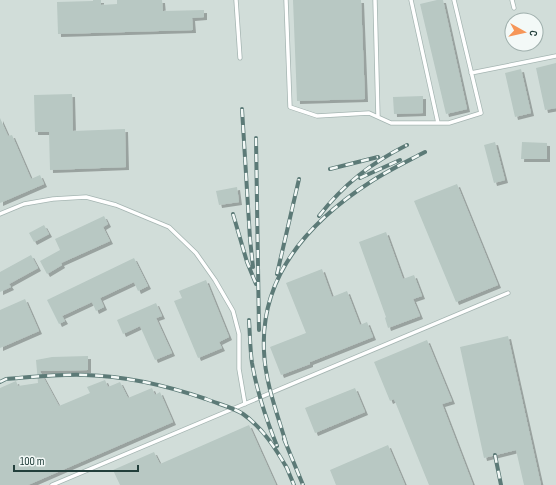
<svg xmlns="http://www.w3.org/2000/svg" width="556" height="485" font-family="'Sofia Sans Condensed',sans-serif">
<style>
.built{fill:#d1ddd9;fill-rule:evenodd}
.building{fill:#b8c8c3;filter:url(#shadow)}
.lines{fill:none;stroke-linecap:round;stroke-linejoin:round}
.lane-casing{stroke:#a5b5b2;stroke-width:5}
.lane{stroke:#fff;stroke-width:3.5}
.rail-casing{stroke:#5c7a77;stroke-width:4}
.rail{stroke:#f3f9f7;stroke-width:2.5;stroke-dasharray:8;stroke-linecap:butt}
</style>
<defs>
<filter id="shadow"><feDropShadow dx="3" dy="3" stdDeviation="0" flood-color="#0004"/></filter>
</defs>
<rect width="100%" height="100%" fill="#e3edea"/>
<path class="built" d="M0,0H556V485H0ZM512,20H536V44H512Z"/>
<path class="building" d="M93,0H101V5L117,4V0H162L163,11L204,10V17L192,18L193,30L58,34L57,2L93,1Z
M293,0H361L365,99L297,101Z
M437,0H443L467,109L446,114L420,4Z
M556,63V108L545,110L536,68Z
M521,69L531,113L515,117L505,73Z
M72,94L73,131L125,129L126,167L50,170L49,132H35L34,95Z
M423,96V113L394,114L393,97Z
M0,118L8,136L12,135L31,179L40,175L44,184L0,203Z
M495,142L505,180L494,183L484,145Z
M522,142L547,143V159H521Z
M457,184L498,285L456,302L414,201Z
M237,187L239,202L219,205L216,191Z
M104,216L108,224L103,227L110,241L61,263L62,265L47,274L40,261L60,250L55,239Z
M44,225L49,234L34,242L29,233Z
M386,232L403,279L414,275L422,296L413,299L420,316L388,328L385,318L386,317L359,242Z
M31,255L38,268L9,284L11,287L0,292V272Z
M134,258L148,286L138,291L134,282L100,298L104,307L96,311L92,302L62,316L65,321L59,324L47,300Z
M322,269L332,297L347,291L360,325L367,322L373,337L310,362V364L281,375L270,347L306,333L286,283Z
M206,280L229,337L219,342L222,348L198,358L174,301L182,298L179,291Z
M25,299L39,331L0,348V310Z
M156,303L162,316L156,318L172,353L155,360L140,326L123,334L117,320Z
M508,336L541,485H524L516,450L484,458L460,347Z
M427,340L452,401L442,404L473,485H429L394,399L390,401L374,362Z
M88,356V370L40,371L59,406L90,393L87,387L105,380L108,387L120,382L128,398L152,388L155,395L160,392L173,422L28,485H0V388L16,381L18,386L38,383L36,360L52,357Z
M355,388L365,412L315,433L305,408Z
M249,425L276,485H120L113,470L154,452L160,464Z
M388,445L405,485H336L330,470Z"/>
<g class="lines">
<g class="lane-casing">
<path id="lane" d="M236,0L240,58
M286,0L290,107L317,116L369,113L391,123H449L481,113L454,0
M375,0L378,117
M411,0L438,123
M512,0L514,8
M471,73L556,56
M0,214L24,204L53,199L86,197L116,205L169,227L196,253L215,280L233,311L239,334V369L245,404
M52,485L508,293"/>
</g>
<use href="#lane" class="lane"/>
<g class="rail-casing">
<path id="rail" d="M242,109L250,239L253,267
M256,138L259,330
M330,169L378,157
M360,178L400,160
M233,214L247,262L256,284
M319,216C344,184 371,163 407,145
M277,274L299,179
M249,320C250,334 250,349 252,363C257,392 266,419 277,446
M0,382L6,379C32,377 59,374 85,375C126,376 168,386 206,399C218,404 232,407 243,414C263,428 276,449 288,470
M284,439L303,485
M286,443C277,413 265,382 264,351C260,274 311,220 372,181C389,170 408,161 425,152
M495,455L501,485
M286,466L294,485"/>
</g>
<use href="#rail" class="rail"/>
</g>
<g transform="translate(524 32) rotate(98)"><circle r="19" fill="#f3f9f7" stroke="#9fafac"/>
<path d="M0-3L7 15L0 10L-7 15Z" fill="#f69658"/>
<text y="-6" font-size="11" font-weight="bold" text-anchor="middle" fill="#223f3b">С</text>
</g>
<path d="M14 465v6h124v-6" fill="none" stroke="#223f3b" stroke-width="2"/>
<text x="20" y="465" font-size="12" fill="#223f3b" stroke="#f3f9f7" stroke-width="3" paint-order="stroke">100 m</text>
</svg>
